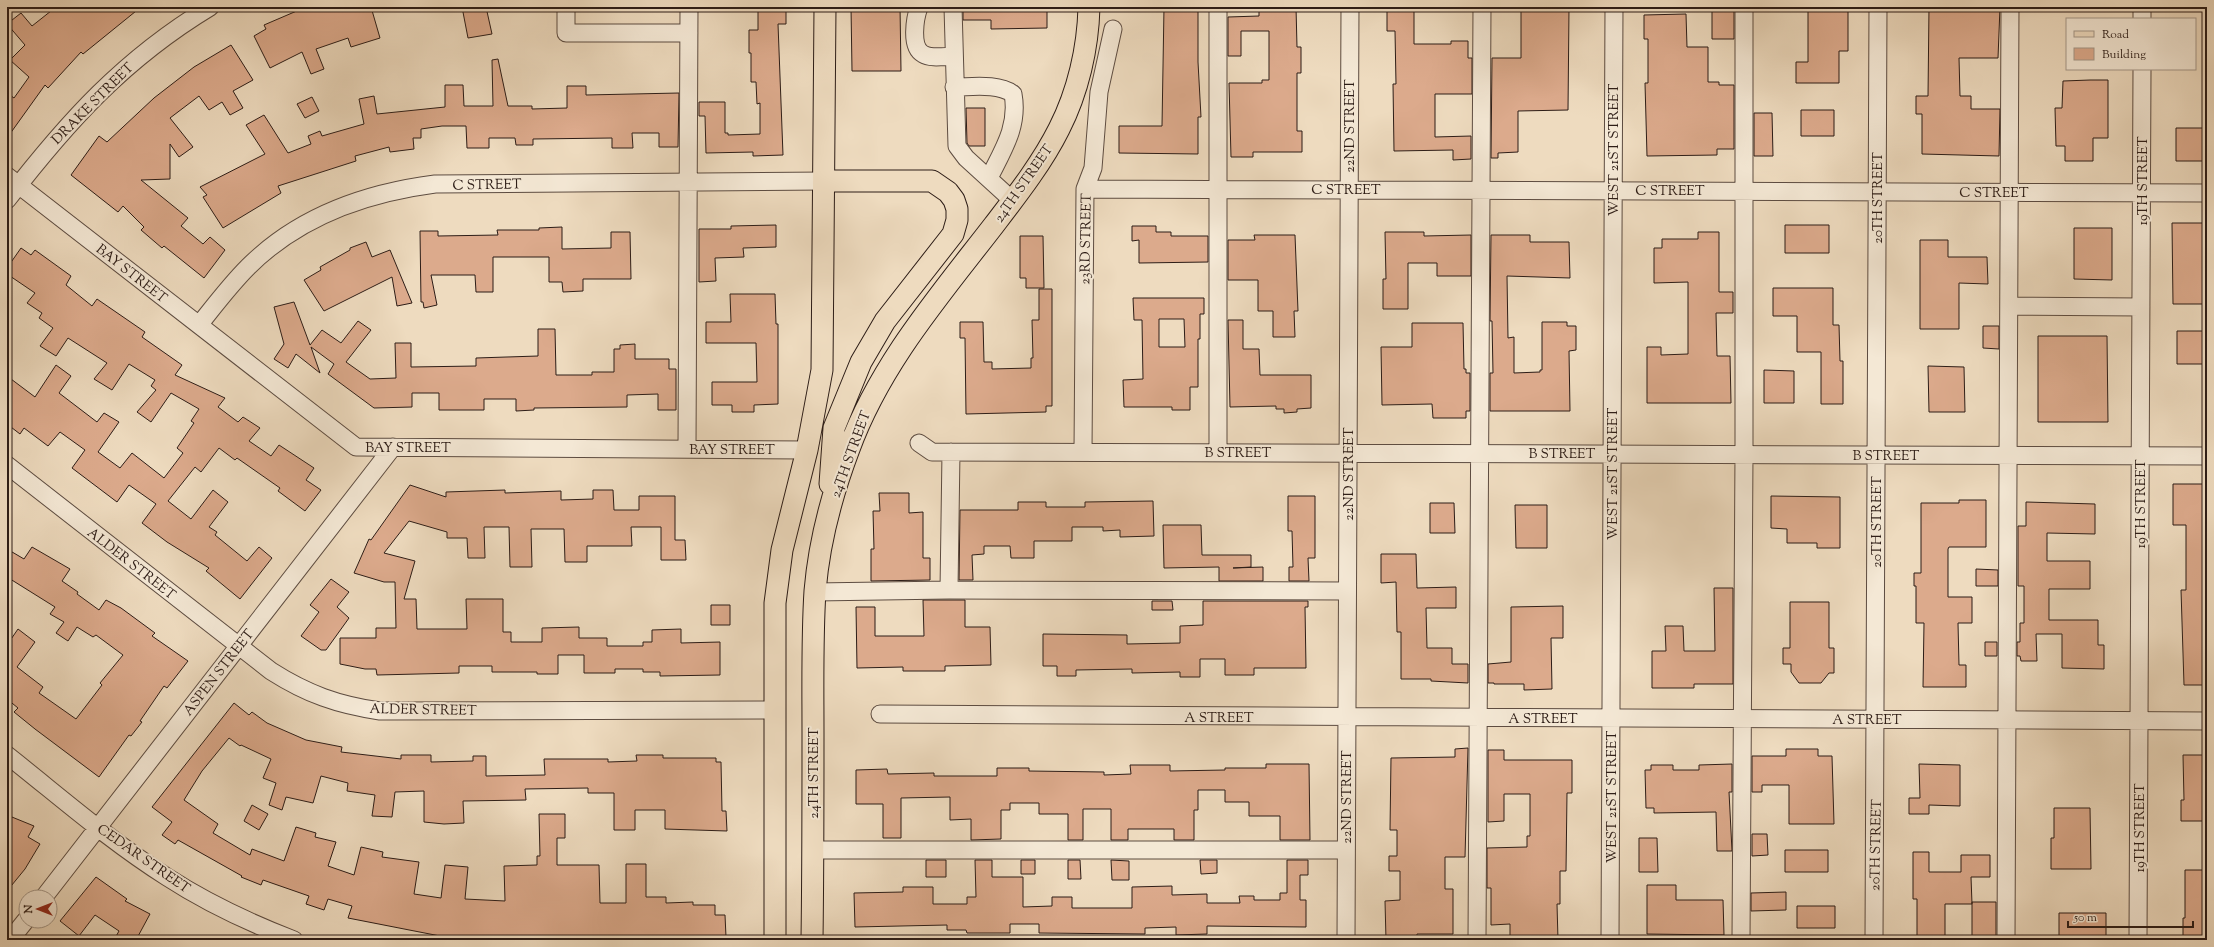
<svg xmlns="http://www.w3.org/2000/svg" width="2214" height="947" font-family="'Sorts Mill Goudy',serif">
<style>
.building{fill:#dcaa8c;stroke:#2d1d17;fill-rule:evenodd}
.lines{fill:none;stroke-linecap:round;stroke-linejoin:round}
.minor-casing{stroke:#5d4c41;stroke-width:19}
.major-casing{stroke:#2d1d17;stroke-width:23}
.minor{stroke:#f4e8d5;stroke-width:17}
.major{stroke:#eedbbf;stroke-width:21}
.labels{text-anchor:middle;stroke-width:4;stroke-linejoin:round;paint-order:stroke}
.street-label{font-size:14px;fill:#2d1d17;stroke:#f4e8d5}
</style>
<rect width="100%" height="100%" fill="#eedbbf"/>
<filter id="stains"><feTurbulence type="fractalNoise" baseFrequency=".005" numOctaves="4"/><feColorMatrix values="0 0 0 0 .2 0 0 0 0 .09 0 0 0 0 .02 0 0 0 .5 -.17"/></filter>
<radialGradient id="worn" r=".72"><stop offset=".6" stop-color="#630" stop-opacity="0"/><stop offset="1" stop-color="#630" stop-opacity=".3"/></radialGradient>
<path class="building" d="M56,7H141L83,54L81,52L48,88L45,85L7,138V93L14,98L29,77L10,60L25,45L7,24L21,13L32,26Z
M306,7H371L380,38L351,47L348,38L316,49L324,69L311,74L302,52L270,68L254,36L266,29L264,25Z
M462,7H486L492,34L468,38Z
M851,7H900L901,71H852Z
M963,7H1047V28L991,29V20H963Z
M1164,7H1198V62L1201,117H1198V154L1119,153V126H1162Z
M1259,7H1296L1297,47H1301V73H1297V131H1302V152H1253V157H1231L1229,83H1262V80H1269V31H1241V56H1228V17L1259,16Z
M1387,7H1414V44H1451V41H1468V58H1472V94H1435V137L1471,136V159L1453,160V150L1394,151L1393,84H1396L1395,31H1387Z
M1521,7L1569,8L1568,110L1518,111V152L1498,153V158H1491L1492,58H1521Z
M1712,7H1734V39H1712Z
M1808,7H1848V51H1839V83H1796V62H1808Z
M1929,7H2000L1998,58H1959L1960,96H1971V109H2000L1999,156L1922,154V114H1916V96H1928Z
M758,9H786V24H778L783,155L753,156V152L706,153L705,116H699V102H725V133H728V135L760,134V103L757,104L756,82H751V53H749V30H758Z
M1686,14L1687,47H1708V82H1719V85H1734V149H1717V155L1647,156L1645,83H1648V39H1644V15Z
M231,45L253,80L233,91L243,108L230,115L222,102L209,110L199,96L170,118L193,147L179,157L170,144V179L141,180L188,218L181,226L203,244L210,237L225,250L204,278L164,246L162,248L141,230L144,227L123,206L118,212L71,175L99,136L107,142L154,98L194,67Z
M498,59L508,106H532V109L567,108V86H586V95L679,93L678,147H659V133H632L633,148H612V138L533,139V145H516L515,138H489V148H467L466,126H442L421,129V138H413L414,149L390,152L389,147L355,156L356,161L278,186L281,193L223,228L203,197L207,195L200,187L265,154L246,125L264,115L288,153L311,144L308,136L320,131L322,136L364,124L359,99L374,96L377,114L445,107V85H463L464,106H493L492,60Z
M2090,80H2108V138H2093V161H2065V146H2056L2055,108H2062L2063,81Z
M312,97L319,111L305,118L297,104Z
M966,108H985V146H969L967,143Z
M1801,110H1834V136H1801Z
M1754,113H1772L1773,156H1754Z
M2176,128H2207V161H2176Z
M2172,223H2207V304H2173Z
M776,225V247L743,248L744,257L715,258L716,281L699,282V229H731V226Z
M1785,225H1829V253H1785Z
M1132,226H1156V232H1171V236H1208V262L1139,263V240L1132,241Z
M562,227V249L611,248V232H630L631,279H583V291L563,292L562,282H549V257H493V292H476L475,275H431L437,305L424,308L423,302H421L420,231H438V236L498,235L497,230H539V228Z
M2074,228H2112V280L2074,279Z
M1385,232H1424V236L1471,235V276H1437V263H1408V309H1383V279H1386Z
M1698,232H1719V292H1733V313H1716L1717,356H1730L1731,403H1647V347H1661V355L1688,354V282L1654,283V248H1662V239H1698Z
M1254,235H1295L1298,311H1294L1295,337H1273V311H1258V280H1228V240H1255Z
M1491,235H1530V242H1569L1570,278L1507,276L1508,338L1514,337V373L1540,372V370H1542V322H1567V326H1576V350L1569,351L1570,411H1490V373H1493L1492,321H1490Z
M1020,236H1043L1044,288H1026V278H1020Z
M1920,240H1948V257H1987L1988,284L1959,283V329H1920Z
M366,242L372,257L390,250L412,303L397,306L392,277L324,311L304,280L321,270L320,267L350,250V248Z
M21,248L31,255L35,250L71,276L66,285L92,306L97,299L145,332L142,337L182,365L175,375L225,398L218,407L238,422L243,417L260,428L249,441L271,456L279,445L314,468L306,480L321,490L305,511L278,491L280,488L237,458L235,460L219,448L201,472L195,467L168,501L191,519L213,490L228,502L209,527L217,532L215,535L247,561L259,547L272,558L240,599L206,571L209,568L167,542L142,523L156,504L129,485L117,502L72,468L85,450L60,432L48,446L24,428L20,434L7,424V376L35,397L56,365L71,376L59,393L97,422L104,413L119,422L98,452L120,468L132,453L164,478L183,453L177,448L194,423L191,421L199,409L171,393L151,422L137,412L156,390L151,386L155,380L129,364L112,390L94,379L107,363L68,338L56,356L40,346L53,328L39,318L42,313L27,303L35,293L7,274V268Z
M1773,288H1833V325H1839L1840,361H1843V404H1821V352H1797V316H1773Z
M1039,289H1052V406H1046V412L966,414L965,338H960V322H983L984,362H992V369L1031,368V358H1033L1032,320H1039Z
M730,294H775L776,324H778V404L754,405V412H732V405H712V382H757L756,343H706V322H731Z
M1133,298H1204V314H1200V339H1198V387H1190V410H1172V407H1124L1123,380L1143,379L1142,320H1134ZM1159,319H1184L1185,347H1159Z
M294,302L310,345L322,330L341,343L358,321L371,330L346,362L370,379L396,378L395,343H411V367L476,366V358L538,356V329H555L556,375H592V372H614V349H620V345L635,344V359H669V369H676V410H658V394L627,395V407L534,408V410L516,411V399H484V410H439V393H412V407L374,408L328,374L334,364L311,347L320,373L296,354L288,368L274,359L284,344L274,307Z
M1228,320H1243V349H1259L1260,375H1311V408L1297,409V412L1284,413V409H1276V406L1230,407Z
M1412,323H1463L1464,369H1466V373H1470V411H1466V418H1433L1432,404L1382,405L1381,347H1412Z
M1983,326H1999V349L1983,348Z
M2177,331H2207V364H2177Z
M2038,336H2107L2108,422H2038Z
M1928,366L1964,367L1965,412H1929Z
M1764,370L1794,371V403H1764Z
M2173,484H2207V685H2184L2181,590H2186V525H2173Z
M410,485L446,497V492L505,490V493L561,491V500L593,499V490H613L614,510H639V496H675V540H685L686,560H661V527H631L632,546H587V562H565L564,529H531L532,567H510L509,527H484L485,558H468L467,538H447V532L409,521L384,553L415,561L404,599H416L417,629H467L466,599H503V632H511V642H542V628L579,627V638H607V646H643V642H652V630L681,629V643L720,642V675L660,676V672H643V669H615V673H584V655H558V674H537V672H492V666H459V673L377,675L376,669H365L340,664V638H376V628H396L395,582H384L354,573L369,539L371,540Z
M879,493H909V513L923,512V558H930V580L871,581V549H874L873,511H880Z
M1288,496H1315V558H1308L1309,581H1289V567H1293L1292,531H1288Z
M1771,496L1840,497V548H1817V543H1787V529L1771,528Z
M1959,500H1986V547H1949L1948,549V597H1972V623H1958L1959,665H1966V687H1923L1924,623H1916V586H1914V573H1921V503H1959Z
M1153,501L1154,536L1120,537V530L1103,531V527H1072V541H1034V558H1011L1010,546H984V554L972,555L973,580H959L960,510H1018V502H1046V507H1085V502Z
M2026,502L2095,504V534L2047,533V561H2090V589H2049V620H2098V645H2104V669L2062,668V634H2036L2037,661H2021L2020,656H2017V642H2020V623H2024V586H2018V526H2026Z
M1430,503H1454L1455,533H1430Z
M1515,505H1547V548H1516Z
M1163,525H1201L1202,555H1251V567L1233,568L1263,567V581H1219V567L1164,568Z
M32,547L70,569L62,581L78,592L77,594L99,610L106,600L121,608L155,633L152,636L188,661L167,688L164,686L140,721L142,722L131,736L129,735L99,777L35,729L14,712L18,708L7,699V645L18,629L35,642L17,667L43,687L39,693L76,719L102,685L100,683L123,655L96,635L93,637L77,627L68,641L56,633L64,622L50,614L55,607L7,577V549L24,559Z
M1381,554H1416L1417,588L1456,587V608H1426L1427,648H1452V664H1468V683L1431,681V679H1401V632H1397L1396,582L1381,583Z
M1976,569L1998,570V586H1976Z
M331,579L349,592L337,607L349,618L326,650H321L301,636L319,612L310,605Z
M1714,588H1733V684H1694V688H1652V651H1666L1665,626H1683L1684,651H1715Z
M923,600H965V627H990L991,665L945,666V671H903V667L857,668L856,607H875V636H924Z
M1152,601H1172L1173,610H1152Z
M1203,601H1308V607H1305L1306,668H1254V675H1225V659H1200V677H1180V672L1132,673V669L1076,670V676H1057V666H1043V634L1127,635V644L1180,643V626L1203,625Z
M1790,602H1829V648H1834V673H1829L1821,683H1799L1791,672V664H1783V648H1790Z
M711,605H730V625H711Z
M1563,606V638H1551L1552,689L1524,690V684H1494V683H1488V664L1511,662V607Z
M1985,642H1997V656H1985Z
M234,703L249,715L252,712L267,723L306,740L342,747L341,752L401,759V755H431V762L473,761V756H486V776L545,775L544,759H608V762L637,761L636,755H663V758H716V762H721L722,811H726L727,831L665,829V810H635V830H614V793H588V788L525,789L526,800L463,801L464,823L444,824L424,822V791L395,792L392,817L372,816L375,795L347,791L348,783L321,776L313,803L286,797L282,810L269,805L276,783L263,778L271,759L241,745L240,746L229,738L202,771L184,800L218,824L213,833L250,855L252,849L284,861L296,827L316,833L315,837L336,842L328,866L354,875L361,847L383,852L382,857L419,862L414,894L441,898L445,865L468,867L465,899L505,901L504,866L537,865V856H540L539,814H565V838H557V865H599L600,903H626V864H646V897H666V903L693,902V905H715V915H725L726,937H716V940H690V936L661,937V940H636V937H600V940H541V938L488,939L440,936L348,918L352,906L328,899L324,910L306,904L309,896L263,880L261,885L241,877L242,876L178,840L175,844L162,835L172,822L152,807Z
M1468,748L1465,857H1445V889H1453V934H1417V940H1386L1385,901L1400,900V871H1389V856H1397V830H1390L1391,758L1455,757V749Z
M1786,749H1818V756H1832L1834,824H1789V785H1762V792H1752V756H1786Z
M1488,750H1504V760H1572V793H1567L1566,871H1560V904H1557L1558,940H1510V924L1491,925V888H1487V848L1527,847V836H1530V794H1504V821L1488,822Z
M2183,755H2207V821H2181V800H2184Z
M1266,764H1309L1310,840H1280V816H1249V802H1225V790H1198V810H1194V840H1174V829H1128V840H1111V809H1083V840H1068V814H1039V803H1010V810H1001V839L971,840V819L950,820V797L901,798V838H883V804H856V770L887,769L888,774L934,773V776H997V768H1029V771L1104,772V775L1131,774L1130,765H1170V771L1225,770V768H1266Z
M1732,764V792H1729L1732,851H1717L1716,812L1654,813V808H1646L1645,770H1651V765H1673V770H1699V765Z
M1919,764L1960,765V806L1929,805V814H1909V798H1920Z
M252,805L268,814L259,830L244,821Z
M2054,808H2090L2091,869H2051V838H2054Z
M7,815L34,826L28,837L40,844L25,869L7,891Z
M1752,834H1767L1768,855L1752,856Z
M1639,838H1657L1658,872H1639Z
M1785,850H1828V872H1785Z
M1913,852H1929V872H1961V855H1990V877H1971L1972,904H1945V940H1917V899H1913Z
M926,860H946V877H926Z
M975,860H992V877H1023V907L1052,906V897H1072V908H1132V887L1172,886V895L1207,894V903H1240L1239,896H1254V900H1280V893H1287V860H1308V875H1300V900H1306V927L1207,926V934L1176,935V927L1145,928V934L1039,933V924H1010V933H967L966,930H947V925L855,927L854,893L903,892V887H933V904H967V897H976Z
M1021,860H1035V874H1021Z
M1068,860H1080L1081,879H1068Z
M1111,860L1129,861V880H1112Z
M1200,860H1217V873L1201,874Z
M2185,870H2207V940H2183V918H2185Z
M96,877L127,899L125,901L150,914L136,940H114L119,931L95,915L79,936L60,921Z
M1647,885H1676V900H1723L1724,935L1647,934Z
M1786,892V910L1751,911V893Z
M1972,902H1996V940H1972Z
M1797,906H1835V928H1797Z
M2059,913H2106V940H2059Z"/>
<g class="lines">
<g class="minor-casing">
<path id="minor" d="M566,7V33H689
M919,7C915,18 910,47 923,54C931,59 945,56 954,56
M953,7L957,146L966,158L1012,200
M1218,7V452
M2142,19V7
M954,87C972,87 998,83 1013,94C1019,126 1003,150 989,178
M7,176L356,447L807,450
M1085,189L2207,193
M7,200C68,121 124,59 210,7
M2009,306L2141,307
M199,325C215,305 230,285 248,267C299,216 365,193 435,184L825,181
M919,443L932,452L2207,456
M687,449L689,7
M1083,452L1085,189L1093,168L1099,92L1113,29
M7,465L271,671C307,694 338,705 380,711L773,710
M949,590L951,452
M815,592L949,590L1347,591
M880,714L2207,721
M7,755C59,796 110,841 167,877C207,903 250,923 294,940
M813,850H1346
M44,897L393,447
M10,940L26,920
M1346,940L1350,7
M1477,940L1482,7
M1610,940L1614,7
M1741,940L1744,454V7
M1874,940L1878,7
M2006,940L2010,7
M2138,940L2142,69"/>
</g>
<g class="major-casing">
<path id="major" d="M825,181H932L948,192L954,200L957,209V220L953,234L885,321L861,362L834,428L830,484
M775,940V603L782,550L807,450L822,370L825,7
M812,940C813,871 813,802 813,733C813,686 812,638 815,591C819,543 832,494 849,449C880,364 940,295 994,225C1017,195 1042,163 1059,129C1078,92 1088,48 1089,7"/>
</g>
<use href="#minor" class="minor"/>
<use href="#major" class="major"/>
</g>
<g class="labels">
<g class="street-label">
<text transform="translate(92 103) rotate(-45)" y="5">DRAKE STREET</text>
<text transform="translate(1349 126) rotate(-90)" y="5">22ND STREET</text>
<text transform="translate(1613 150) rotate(-90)" y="5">WEST 21ST STREET</text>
<text transform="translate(2142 181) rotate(-90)" y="5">19TH STREET</text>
<text transform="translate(1023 183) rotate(-55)" y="5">24TH STREET</text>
<text transform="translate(487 184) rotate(-1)" y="5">C STREET</text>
<text x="1346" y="194">C STREET</text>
<text x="1670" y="195">C STREET</text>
<text x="1994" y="197">C STREET</text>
<text transform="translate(1877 198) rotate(-90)" y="5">20TH STREET</text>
<text transform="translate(1085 239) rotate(-89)" y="5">23RD STREET</text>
<text transform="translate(132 273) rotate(38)" y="5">BAY STREET</text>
<text x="408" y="452">BAY STREET</text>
<text x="732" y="454">BAY STREET</text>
<text x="1238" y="457">B STREET</text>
<text x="1562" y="458">B STREET</text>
<text transform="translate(850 454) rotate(-70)" y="5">24TH STREET</text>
<text x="1886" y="460">B STREET</text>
<text transform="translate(1348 474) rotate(-90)" y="5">22ND STREET</text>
<text transform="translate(1612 474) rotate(-90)" y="5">WEST 21ST STREET</text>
<text transform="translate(2140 504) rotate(-90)" y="5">19TH STREET</text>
<text transform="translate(1876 522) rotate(-90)" y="5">20TH STREET</text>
<text transform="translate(132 563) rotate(38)" y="5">ALDER STREET</text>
<text transform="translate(218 672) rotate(-52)" y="5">ASPEN STREET</text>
<text transform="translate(423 709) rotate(1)" y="5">ALDER STREET</text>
<text x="1219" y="722">A STREET</text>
<text x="1543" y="723">A STREET</text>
<text x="1867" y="724">A STREET</text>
<text transform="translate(813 773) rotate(-90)" y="5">24TH STREET</text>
<text transform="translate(1346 797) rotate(-90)" y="5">22ND STREET</text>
<text transform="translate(1611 797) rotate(-90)" y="5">WEST 21ST STREET</text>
<text transform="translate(2139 828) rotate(-90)" y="5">19TH STREET</text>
<text transform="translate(1875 845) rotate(-89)" y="5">20TH STREET</text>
<text transform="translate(144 858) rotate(35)" y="5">CEDAR STREET</text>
</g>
</g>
<rect width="2214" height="947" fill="none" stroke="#eedbbf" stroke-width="24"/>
<rect x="8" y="8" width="2198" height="931" fill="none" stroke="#2d1d17" stroke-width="2"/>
<rect x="12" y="12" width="2190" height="923" fill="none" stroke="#2d1d17"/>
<rect x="2066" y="18" width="130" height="52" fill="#f4e8d5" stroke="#a49789"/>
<rect x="2074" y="31" width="20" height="6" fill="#eedbbf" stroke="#a49789"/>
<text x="2102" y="38" font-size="12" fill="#2d1d17">Road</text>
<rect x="2074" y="48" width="20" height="12" fill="#dcaa8c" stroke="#a49789"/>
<text x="2102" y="58" font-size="12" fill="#2d1d17">Building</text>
<g transform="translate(38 909) rotate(270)"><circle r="19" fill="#f4e8d5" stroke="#a49789"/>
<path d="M0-3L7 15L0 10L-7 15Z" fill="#8f2418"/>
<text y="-6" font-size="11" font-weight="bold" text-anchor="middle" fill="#2d1d17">N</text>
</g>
<path d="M2068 921v6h125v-6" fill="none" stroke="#2d1d17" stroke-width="2"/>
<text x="2074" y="921" font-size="12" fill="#2d1d17" stroke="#f4e8d5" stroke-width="3" paint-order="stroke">50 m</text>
<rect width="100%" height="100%" filter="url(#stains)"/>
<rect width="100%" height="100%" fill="url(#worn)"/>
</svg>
